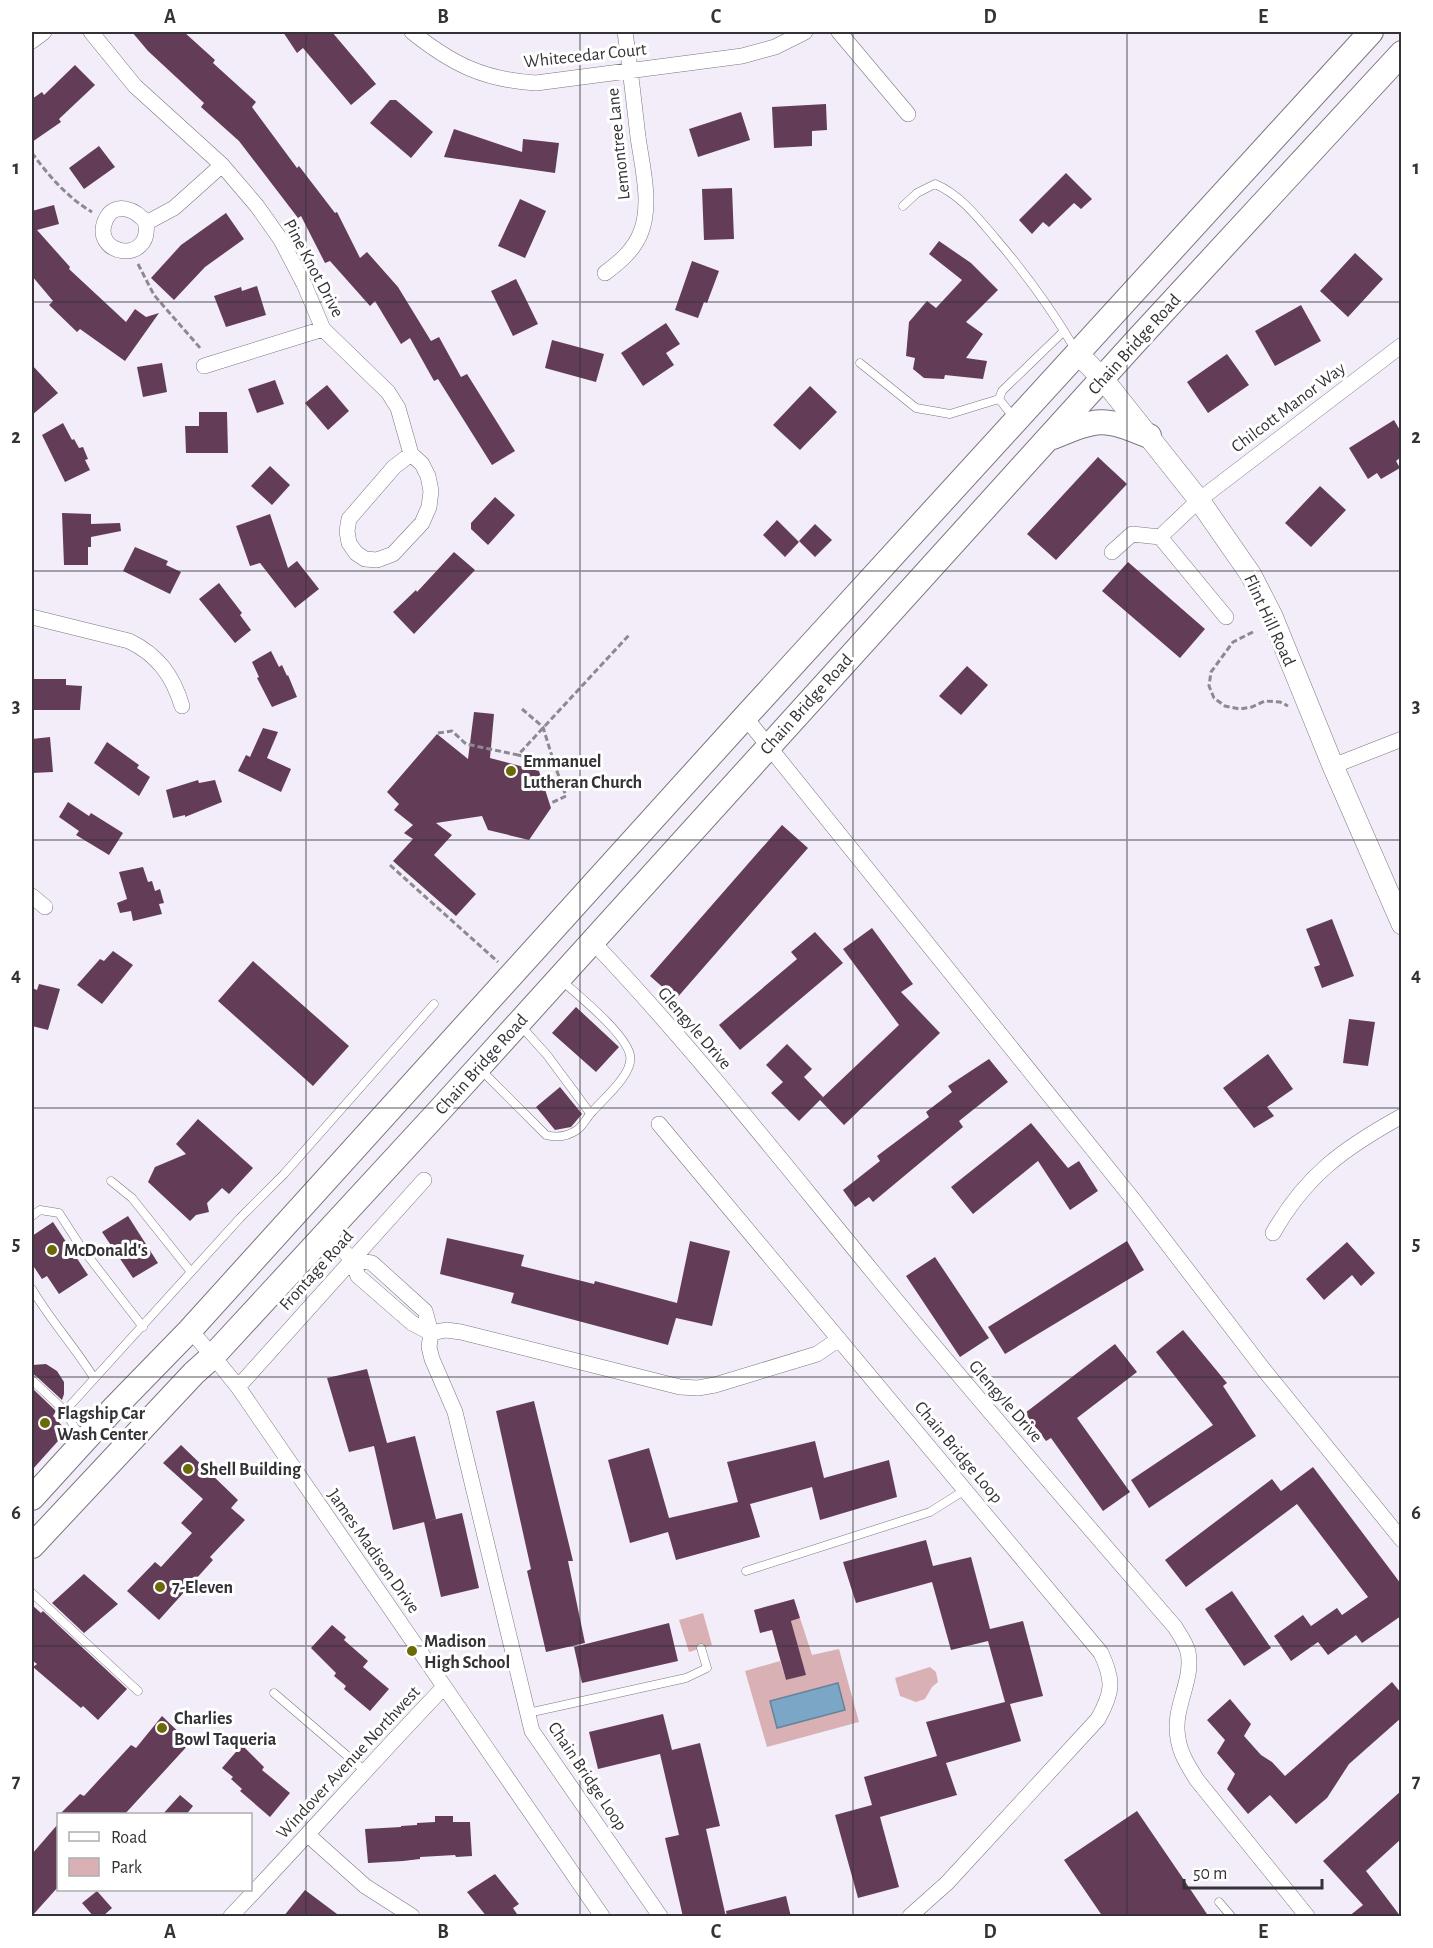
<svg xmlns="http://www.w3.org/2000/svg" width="1433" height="1948" font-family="'Alegreya Sans',sans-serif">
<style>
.green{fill:#d9b1b5}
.water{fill:#7ba6c5;stroke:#66839a;stroke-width:1.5}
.building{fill:#633d57}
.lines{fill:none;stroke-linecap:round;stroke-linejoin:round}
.lane-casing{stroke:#7b7780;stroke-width:9}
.street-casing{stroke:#7b7780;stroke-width:16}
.secondary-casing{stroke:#7b7780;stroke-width:22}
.primary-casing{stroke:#7b7780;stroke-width:26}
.path{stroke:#8c8990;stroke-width:3;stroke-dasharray:6 3;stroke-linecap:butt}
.lane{stroke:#fff;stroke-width:8}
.street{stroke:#fff;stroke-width:15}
.secondary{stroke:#fff;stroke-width:21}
.primary{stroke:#fff;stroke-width:24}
.grid{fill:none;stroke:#343236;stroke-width:1.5;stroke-opacity:0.55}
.poi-dot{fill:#6a6a08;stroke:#fff;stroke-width:2}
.labels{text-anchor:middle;stroke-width:6;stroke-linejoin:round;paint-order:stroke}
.street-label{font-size:18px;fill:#343236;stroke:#fff}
.poi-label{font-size:18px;font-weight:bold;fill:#343236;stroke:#fff;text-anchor:start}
.neatline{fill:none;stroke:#343236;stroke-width:2}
.grid-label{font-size:20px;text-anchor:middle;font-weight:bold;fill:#343236}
</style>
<rect width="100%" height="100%" fill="#f2edf8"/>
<path class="green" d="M703,1613L712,1645L689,1652L679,1620Z
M800,1618L812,1655L839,1649L859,1722L767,1747L745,1671L780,1661L786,1680L805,1675L791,1621Z
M930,1667L936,1672L938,1682L932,1687L925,1699L916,1702L900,1696L895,1678Z"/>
<path class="water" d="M838,1683L845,1710L777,1728L770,1701Z"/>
<path class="building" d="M132,32H184L215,60L213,63L256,102L252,107L297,168L299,166L335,213L337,212L360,258L367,252L398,287L431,341L439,337L461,377L467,374L515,451L492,465L438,379L434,381L410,338L401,344L375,301L370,306L330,261L325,263L301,216L298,218L239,141L201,107L204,103L148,51Z
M283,32H332L376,84L351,105L303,48L297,53Z
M75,65L95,85L59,119L61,122L32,142V99L42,92L44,95Z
M390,100H396L433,132L411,158L370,123Z
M826,104L827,130L812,131V146L774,148L772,107Z
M741,112L750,140L698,157L689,129Z
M454,129L522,152L523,139L559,143L555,173L444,157Z
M99,146L115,167L84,189L69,168Z
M1066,173L1092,199L1081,209L1074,203L1049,227L1043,222L1032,234L1019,220Z
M732,188L734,239L704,240L702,189Z
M520,199L546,211L525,258L498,246Z
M54,205L59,224L37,230L70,267L69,269L126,322L135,309L146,317L159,313L125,361L80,329L77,332L49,305L53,301L32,276V211Z
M226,213L244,239L205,267L174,300L151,278L181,245Z
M939,241L971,263L998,290L966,322L983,334L966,358L987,361L983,379L945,375L944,379L924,378L913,369L915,358L906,356L909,322L927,301L936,308L962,280L929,254Z
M1355,253L1383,279L1348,317L1320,291Z
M692,261L719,271L707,303L704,302L698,318L675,310Z
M516,279L538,324L513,336L491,291Z
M257,286L266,315L226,327L214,296L241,287L242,291Z
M1301,305L1321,341L1275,366L1255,331Z
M666,323L680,344L666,353L674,365L643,386L621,353Z
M552,340L604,354L596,382L545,368Z
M1227,354L1249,385L1208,413L1187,382Z
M162,363L167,392L143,397L137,367Z
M32,365L58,393L32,415Z
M275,380L284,404L257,413L248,389Z
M327,385L349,411L328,430L305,403Z
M810,386L837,412L800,450L773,425Z
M199,412H227L228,453H186L185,426H199Z
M1394,420L1401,432V457L1396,461L1400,468L1381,479L1377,473L1368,479L1349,448Z
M63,423L72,440L74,439L79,448L83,447L88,459L85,460L90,470L65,482L42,435Z
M1098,457L1127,484L1056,560L1027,534Z
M270,466L290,485L272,505L251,486Z
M1320,486L1346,510L1311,547L1285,523Z
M495,497L515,515L488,545L471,529V523Z
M62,513L91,514V524L120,523L121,531L91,537V547H88V565H64Z
M270,514L288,568L297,561L319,589L295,608L260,563L250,566L236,526Z
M777,520L799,542L785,557L763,535Z
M815,524L832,540L815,557L799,541Z
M135,547L168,561L166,565L181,572L170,594L123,571Z
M454,552L475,570L414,634L393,612L416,590L417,592Z
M1128,562L1205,629L1180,658L1102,591Z
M219,583L242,613L240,615L251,630L235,643L199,599Z
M271,651L279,667L282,665L287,676L288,675L297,697L272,707L257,678L259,677L252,662Z
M967,666L988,685L961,715L939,696Z
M32,679H66V685L82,686L80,710H32Z
M474,712L494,714L490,758L539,771L551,808L529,840L488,830L482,816L436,823L452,835L434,855L476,894L456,916L393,861L413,839L404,833L413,825L394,810L399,804L387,792L437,734L468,759Z
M263,728L278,732L267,758L291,769L281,792L238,771L246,755L250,757Z
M50,737L53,772L32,773V739Z
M107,742L139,765L137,768L150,777L139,796L94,763Z
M198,780L199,783L215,780L222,802L185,817V815L173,818L166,790Z
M68,802L89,816L91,813L123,833L109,855L76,835L79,831L59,817Z
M782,825L808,848L676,999L650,976Z
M143,867L148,882L152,881L155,891L160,889L164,903L159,904L162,914L133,921L131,911L120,913L117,903L127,899L119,872Z
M1332,919L1354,976L1322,988L1314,967L1320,965L1306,929Z
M872,928L913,984L901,992L940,1033L844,1125L820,1100L899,1025L843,949Z
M815,932L843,963L740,1050L719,1025L797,959L791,952Z
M113,951L133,965L102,1004L77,985L100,959L104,961Z
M253,961L349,1046L313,1086L218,1001Z
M39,984L60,989L48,1030L32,1026V988L37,990Z
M576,1007L619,1047L596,1072L552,1033Z
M1349,1019L1375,1022L1368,1066L1343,1063Z
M787,1044L812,1069L804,1077L823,1097L799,1121L771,1093L783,1082L766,1065Z
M1268,1054L1293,1089L1267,1107L1274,1116L1254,1128L1223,1088Z
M989,1059L1008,1082L959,1121L963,1127L873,1202L869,1197L855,1207L843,1190L880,1161L877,1156L929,1117L926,1112L952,1092L948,1086Z
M560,1087L582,1114L571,1127L555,1130L536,1107Z
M198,1119L253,1168L229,1194L222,1188L207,1203L209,1212L196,1215L190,1221L148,1182L155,1167L186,1154L176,1144Z
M1031,1123L1068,1168L1079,1161L1098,1191L1070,1210L1038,1161L973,1214L951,1187Z
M128,1216L158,1263L133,1278L102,1232Z
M53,1222L88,1275L59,1294L47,1276L42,1279L32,1264V1236Z
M447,1238L524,1255L521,1266L594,1284L595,1281L677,1303L690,1241L730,1251L712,1326L676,1318L668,1345L511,1303L514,1293L440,1274Z
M1127,1241L1144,1270L1005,1354L988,1327Z
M1347,1242L1375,1273L1361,1286L1352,1275L1324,1300L1306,1279Z
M935,1257L989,1338L960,1357L906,1276Z
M1183,1330L1227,1383L1223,1386L1256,1436L1149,1508L1131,1480L1213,1425L1156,1352Z
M1115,1344L1137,1372L1077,1418L1130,1492L1103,1511L1051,1438L1046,1441L1025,1413Z
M46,1364L57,1371L64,1382V1394L62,1400L36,1376L32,1374V1365Z
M367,1369L387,1443L415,1436L436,1519L393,1530L374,1446L349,1452L327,1378Z
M32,1388L56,1411L53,1416L67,1431L32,1470Z
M534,1401L573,1561H568L585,1643L546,1652L527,1571L531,1569L496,1411Z
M815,1441L824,1478L889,1460L897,1497L820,1520L812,1487L750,1504L760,1537L676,1560L668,1532L630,1543L608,1460L649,1448L669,1518L738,1502L727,1462Z
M181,1445L238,1500L231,1508L245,1520L210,1557L213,1560L159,1620L127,1591L155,1562L161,1567L192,1533L181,1523L203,1499L163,1463Z
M1313,1467L1401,1584V1616L1362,1643L1356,1635L1328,1655L1318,1642L1291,1661L1274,1636L1303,1615L1311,1626L1337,1608L1342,1615L1368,1597L1297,1504L1186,1587L1165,1560L1272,1479L1281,1491Z
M462,1513L479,1588L441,1597L424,1522Z
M926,1540L933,1566L971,1557L990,1629L1023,1621L1043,1696L1010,1704L1021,1741L946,1763L957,1795L880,1817L899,1887L858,1898L835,1815L872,1805L864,1777L937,1756L926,1722L1005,1702L988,1641L951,1650L932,1582L856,1603L843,1562Z
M84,1574L118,1604L84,1633L52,1603Z
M1232,1591L1271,1648L1244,1666L1205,1609Z
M794,1599L800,1618L791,1621L806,1675L786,1680L772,1630L760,1633L754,1610Z
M32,1605L41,1613L43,1611L127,1689L98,1720L83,1706L81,1708L33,1667L37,1664L32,1660Z
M669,1623L678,1661L582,1683L574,1647Z
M332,1625L346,1637L344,1640L368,1661L363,1667L389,1689L370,1711L344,1689L346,1686L334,1676L336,1673L311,1648Z
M1392,1682L1401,1693V1718L1349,1764L1327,1798L1296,1824L1270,1795L1248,1814L1227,1789L1235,1774L1217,1753L1225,1740L1207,1720L1230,1699L1251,1724L1244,1736L1261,1755L1272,1762L1285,1776Z
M663,1714L672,1750L700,1743L720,1826L706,1829L726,1917H683L665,1838L679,1835L660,1754L598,1769L589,1732Z
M162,1716L190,1743L124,1815H59L80,1794L84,1796L131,1745L136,1748Z
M242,1745L264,1767L262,1770L290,1793L270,1817L240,1791L242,1789L231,1779L233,1777L222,1768Z
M1401,1791V1839L1366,1871L1401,1917H1348L1363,1905L1323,1861Z
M180,1795L193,1806L186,1815H162Z
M1137,1811L1182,1877L1209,1917H1103L1064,1860Z
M435,1816H453V1822H470L472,1856L456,1857L455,1855L420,1857V1859L403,1861L368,1863L365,1829L401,1827V1826L417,1825V1823L435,1822Z
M58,1824V1887L32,1916V1854Z
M495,1874L519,1904L513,1908L519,1917H487L467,1892Z
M305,1890L341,1917H283Z
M97,1891L112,1908L102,1917H94L82,1903Z
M786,1896L791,1917H727L726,1911Z"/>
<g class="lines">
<g class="lane-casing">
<path id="lane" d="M903,206L917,193L935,184C961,195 978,218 996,239C1026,274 1052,310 1075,349
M860,363L916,408L950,414L999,399
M1015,419L999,399L1002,391L1064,331
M520,1025L547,1055L590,1113
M481,1070L546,1135C557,1138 568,1136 577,1130C583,1126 587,1117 592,1112C603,1099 634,1074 630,1055C625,1033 579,996 561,980
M111,1181L132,1198L191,1272
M32,1216L40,1210L59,1213L81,1247L143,1327
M32,1289C50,1320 75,1347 94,1378
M32,1380L65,1411
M85,1438L75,1428L65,1411L240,1218L284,1174L434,1004
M746,1571L930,1512L965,1490
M32,1593L138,1691
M274,1693L365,1771
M528,1713L686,1678L707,1668L701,1648
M1219,1902L1231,1916"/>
</g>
<g class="street-casing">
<path id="street" d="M91,32L135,86L222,165L257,206L281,240L304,284L323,329L388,392L398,408L411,454L422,464L428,476L431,491L429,507L422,523L393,554L377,560L365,559L356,553L349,543L347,531L349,519L394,467L411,454
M412,32C452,64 484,80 536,83L742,56L775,47L805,32
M839,32L908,114
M32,41L44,32
M146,223C137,210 115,200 106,219C89,255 152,266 146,223L174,208L222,165
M605,273C620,262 634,250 641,232C652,203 642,166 638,137C634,102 630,66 625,32
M204,366L323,329
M1160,537L1226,617
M1112,552L1132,534L1160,537L1199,500L1402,345
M32,617L129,641C158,655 173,676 182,706
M745,717L1136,1203L1264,1370L1402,1540
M1333,766L1402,739
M32,896L45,907
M592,941C691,1045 781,1160 873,1272C971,1392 1073,1509 1175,1627C1179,1634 1186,1643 1188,1652C1194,1681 1172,1708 1178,1738C1180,1754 1189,1767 1197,1780L1307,1916
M659,1124L1101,1653C1114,1681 1113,1692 1098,1719L947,1883L910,1916
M1273,1233C1306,1175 1344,1148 1402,1116
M325,1234L352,1259L358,1276L412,1323L431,1333L446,1330L461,1332L680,1387L698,1388L715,1385L817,1354L839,1339
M352,1259L372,1263L425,1311L431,1333L429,1347L432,1359L455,1412L532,1731L660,1916
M190,1330L213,1356L238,1387L602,1916
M238,1387L424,1180
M308,1835L365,1886L412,1916
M231,1916C303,1841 372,1762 444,1687"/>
</g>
<g class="secondary-casing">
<path id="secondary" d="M1077,353L1103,379L1199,500L1251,575L1272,616L1333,766L1402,924"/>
</g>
<g class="primary-casing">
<path id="primary" d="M1053,437C1099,418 1103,417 1149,436
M32,1498L115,1407L190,1330L745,717L1371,32
M32,1546L194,1373L213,1356L439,1111L1137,340L1402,53"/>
</g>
<path class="path" d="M32,153C48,175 68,198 92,212
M138,264L154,295L201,349
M1253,632L1233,642L1211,672L1209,686L1214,698L1225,706L1240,709L1252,707L1265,701L1280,702L1288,706
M522,709L543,727L554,763
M438,733L452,731L466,744L518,755L630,634
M518,755L554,763L566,796L551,803
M390,865L498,962"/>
<use href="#lane" class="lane"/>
<use href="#street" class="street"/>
<use href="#secondary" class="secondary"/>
<use href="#primary" class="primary"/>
</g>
<path class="grid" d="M306,32V1916M580,32V1916M853,32V1916M1127,32V1916M32,302H1402M32,571H1402M32,840H1402M32,1108H1402M32,1377H1402M32,1646H1402"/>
<g class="poi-dot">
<circle cx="511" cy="771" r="6"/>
<circle cx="52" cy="1250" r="6"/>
<circle cx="45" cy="1423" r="6"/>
<circle cx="188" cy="1469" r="6"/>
<circle cx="160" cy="1587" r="6"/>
<circle cx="412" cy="1651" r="6"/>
<circle cx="162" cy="1728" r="6"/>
</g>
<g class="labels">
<g class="street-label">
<text transform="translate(585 55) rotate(-6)" y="6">Whitecedar Court</text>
<text transform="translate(618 144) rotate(-96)" y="6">Lemontree Lane</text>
<text transform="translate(314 268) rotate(62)" y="6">Pine Knot Drive</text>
<text transform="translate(1134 344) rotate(-48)" y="6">Chain Bridge Road</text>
<text transform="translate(1288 407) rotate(-37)" y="6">Chilcott Manor Way</text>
<text transform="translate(1270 620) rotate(65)" y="6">Flint Hill Road</text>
<text transform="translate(806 704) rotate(-48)" y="6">Chain Bridge Road</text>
<text transform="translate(695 1028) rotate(49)" y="6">Glengyle Drive</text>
<text transform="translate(481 1064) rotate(-48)" y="6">Chain Bridge Road</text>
<text transform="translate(316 1270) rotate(-48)" y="6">Frontage Road</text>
<text transform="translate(1006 1401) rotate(49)" y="6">Glengyle Drive</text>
<text transform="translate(959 1452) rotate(50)" y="6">Chain Bridge Loop</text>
<text transform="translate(374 1551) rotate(55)" y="6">James Madison Drive</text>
<text transform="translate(348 1762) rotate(-47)" y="6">Windover Avenue Northwest</text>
<text transform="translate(588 1776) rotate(56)" y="6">Chain Bridge Loop</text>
</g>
<g class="poi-label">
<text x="523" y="767">Emmanuel<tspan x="523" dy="21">Lutheran Church</tspan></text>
<text x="64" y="1256">McDonald's</text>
<text x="57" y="1419">Flagship Car<tspan x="57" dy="21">Wash Center</tspan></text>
<text x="200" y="1475">Shell Building</text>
<text x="172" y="1593">7-Eleven</text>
<text x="424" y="1647">Madison<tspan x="424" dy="21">High School</tspan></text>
<text x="174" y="1724">Charlies<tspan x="174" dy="21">Bowl Taqueria</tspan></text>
</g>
</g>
<rect width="1433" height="1948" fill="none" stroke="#ffffff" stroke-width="66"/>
<rect x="57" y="1813" width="195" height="78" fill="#ffffff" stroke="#aeadaf" stroke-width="1.5"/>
<rect x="69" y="1832" width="30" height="9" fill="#ffffff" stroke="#aeadaf" stroke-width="1.5"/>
<text x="111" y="1843" font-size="18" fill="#343236">Road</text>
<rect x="69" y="1858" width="30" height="18" fill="#d9b1b5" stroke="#aeadaf" stroke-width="1.5"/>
<text x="111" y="1873" font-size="18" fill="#343236">Park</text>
<path d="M1184 1879v9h138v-9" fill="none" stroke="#343236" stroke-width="3"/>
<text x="1193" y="1879" font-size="18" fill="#343236" stroke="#ffffff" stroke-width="4.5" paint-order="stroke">50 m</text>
<rect x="33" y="33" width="1367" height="1882" class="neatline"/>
<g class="grid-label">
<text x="170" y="23">A</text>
<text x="443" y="23">B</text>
<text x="716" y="23">C</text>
<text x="990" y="23">D</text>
<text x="1263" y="23">E</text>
<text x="16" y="174">1</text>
<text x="1416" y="174">1</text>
<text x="16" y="443">2</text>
<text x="1416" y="443">2</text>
<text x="16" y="712">3</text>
<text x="1416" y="712">3</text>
<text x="16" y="981">4</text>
<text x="1416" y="981">4</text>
<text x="16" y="1250">5</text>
<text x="1416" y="1250">5</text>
<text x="16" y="1519">6</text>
<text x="1416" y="1519">6</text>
<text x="16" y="1787">7</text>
<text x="1416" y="1787">7</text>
<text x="170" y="1938">A</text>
<text x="443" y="1938">B</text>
<text x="716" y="1938">C</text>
<text x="990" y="1938">D</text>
<text x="1263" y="1938">E</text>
</g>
</svg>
